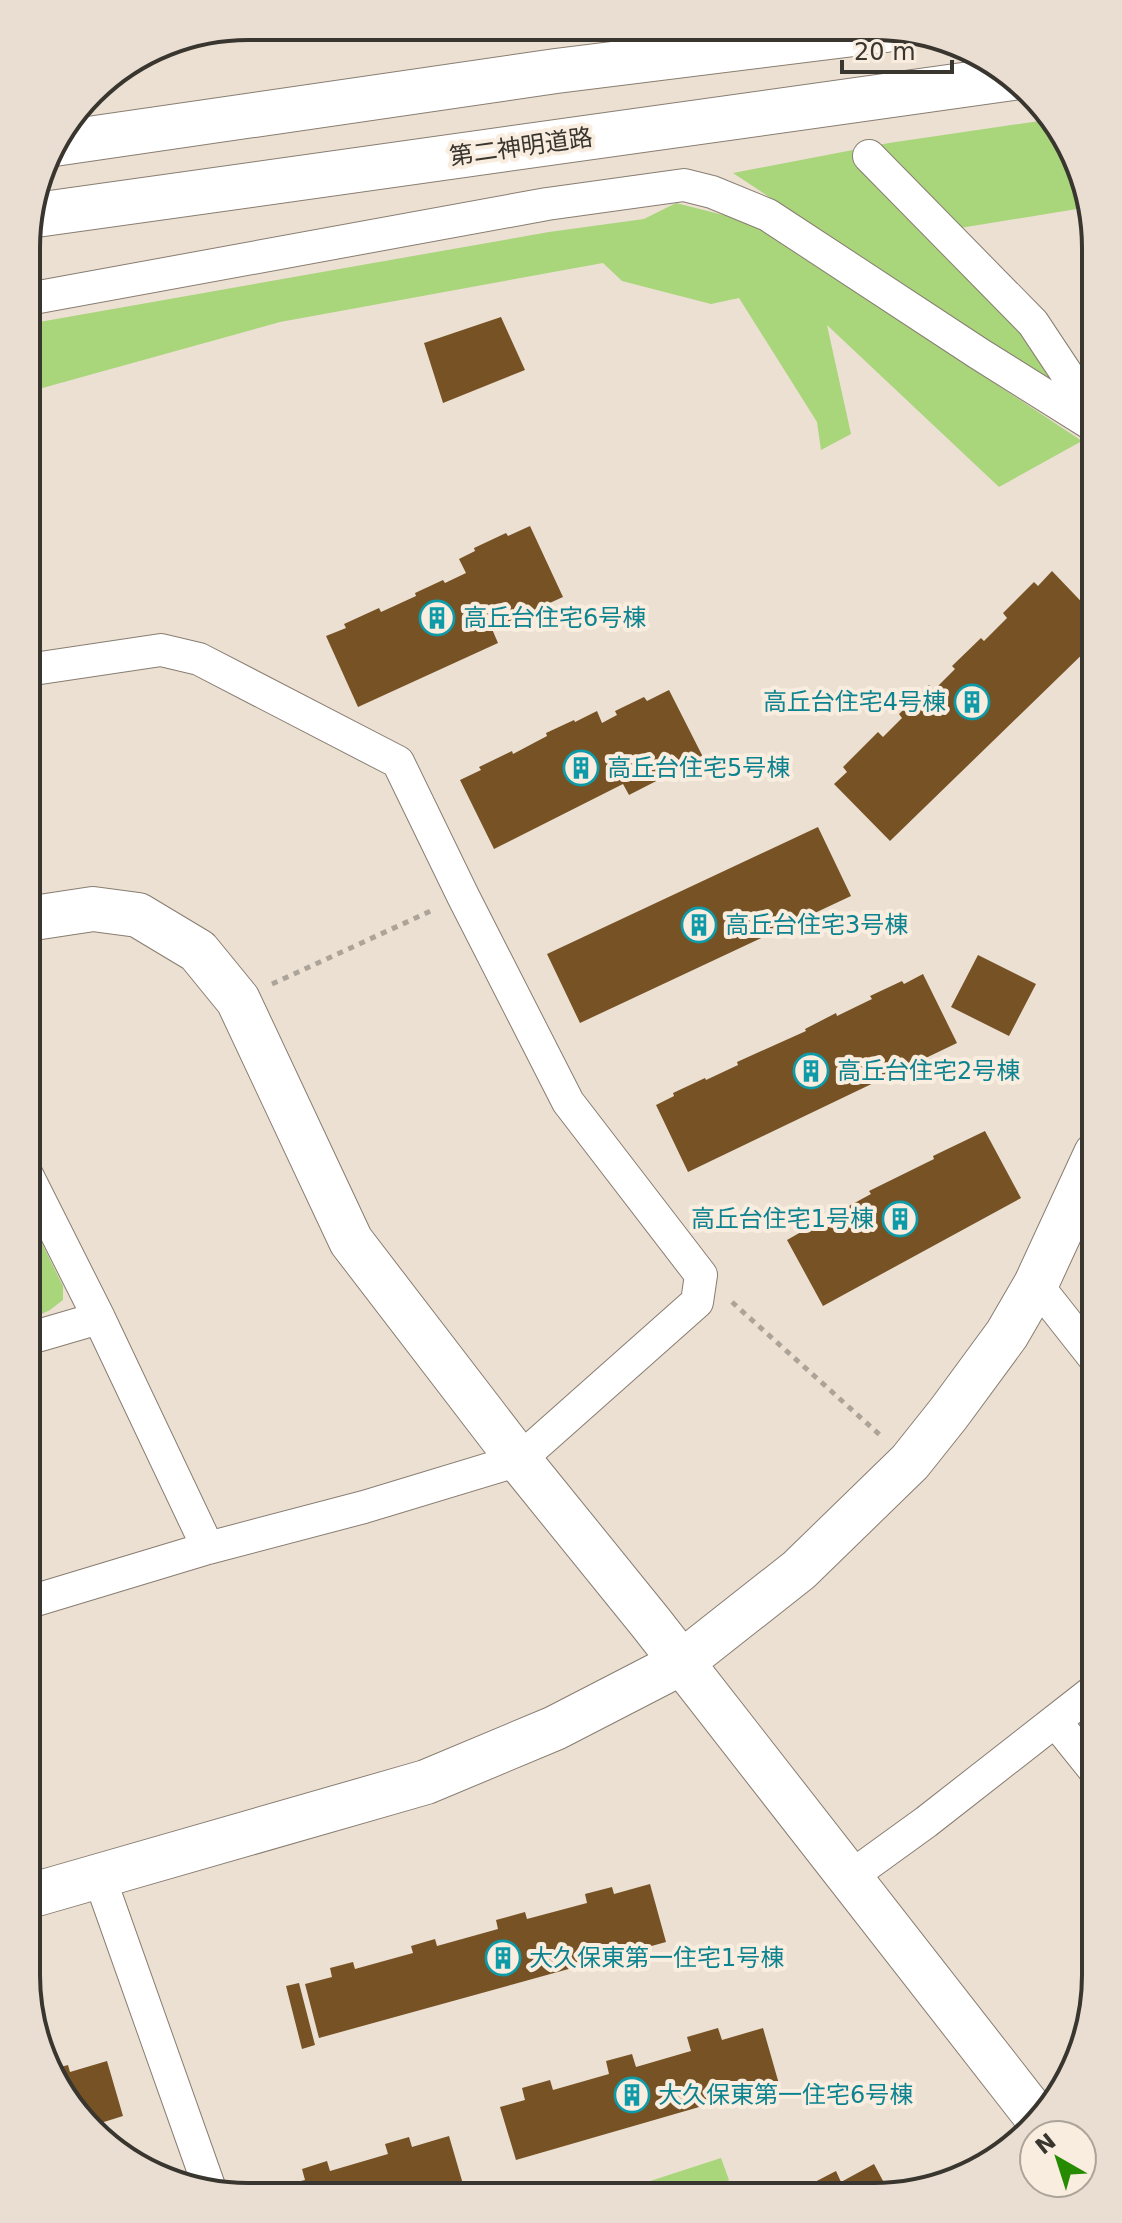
<svg xmlns="http://www.w3.org/2000/svg" width="1122" height="2223" font-family="'DejaVu Sans','Noto Sans JP',sans-serif">
<style>
.green{fill:#a9d57b}
.building{fill:#765225}
.lines{fill:none;stroke-linecap:round;stroke-linejoin:round}
.street-casing{stroke:#887d71;stroke-width:34}
.secondary-casing{stroke:#887d71;stroke-width:46}
.highway-casing{stroke:#887d71;stroke-width:46}
.path{stroke:#ada499;stroke-width:5;stroke-dasharray:6 6;stroke-linecap:butt}
.street{stroke:#fff;stroke-width:32}
.secondary{stroke:#fff;stroke-width:44}
.highway{stroke:#fff;stroke-width:44}
.labels{text-anchor:middle;stroke-width:8;stroke-linejoin:round;paint-order:stroke}
.street-label{font-size:24px;fill:#39352f;stroke:#f9ede0}
.culture-label{font-size:24px;fill:#0d838f;stroke:#f9ede0;text-anchor:start}
.rim{fill:none;stroke:#39352f;stroke-width:4}
</style>
<rect width="100%" height="100%" fill="#ece0d3"/>
<path class="green" d="M1046,120L1084,177L1089,207L948,230L1059,388L733,173L889,143Z
M676,203L751,222L1082,441L999,487L827,325L851,434L821,450L817,422L739,298L711,304L622,281L603,263L280,322L28,392V324L549,232L644,219Z
M27,1213L63,1286V1300L50,1310L27,1321Z
M721,2158L729,2180L705,2196H604Z"/>
<path class="building" d="M501,317L525,370L443,403L424,343Z
M530,526L563,597L492,629L498,643L358,707L326,636L346,628L344,624L379,608L381,612L416,596L415,593L443,580L445,583L466,573L459,559L475,551L474,548L506,533L508,536Z
M1052,571L1096,617V641L890,841L834,784L847,772L843,767L878,732L883,737L902,718L899,714L929,685L934,690L955,669L952,666L981,638L984,641L1007,618L1003,613L1034,582L1038,586Z
M669,690L703,757L629,795L623,784L494,849L460,780L481,770L479,767L512,751L513,754L547,736L546,733L574,720L575,722L597,711L602,723L617,715L615,711L644,697L647,701Z
M818,827L851,896L580,1023L547,954Z
M978,955L1036,984L1009,1036L951,1007Z
M923,974L957,1043L688,1172L656,1105L674,1096L673,1093L705,1078L706,1080L738,1065L737,1062L806,1031L805,1029L836,1013L837,1016L872,999L870,996L902,981L904,984Z
M985,1131L1021,1198L823,1306L787,1240L808,1228L807,1226L835,1210L836,1213L871,1194L869,1191L934,1159L933,1156Z
M650,1884L666,1942L319,2038L305,1984L332,1977L330,1968L353,1962L355,1969L413,1953L411,1946L435,1939L437,1946L498,1929L496,1920L525,1912L527,1919L587,1903L585,1894L612,1887L614,1894Z
M299,1983L315,2045L302,2049L286,1986Z
M718,2028L722,2040L763,2028L779,2084L516,2160L500,2107L525,2100L522,2088L550,2080L553,2090L609,2074L606,2061L632,2054L636,2067L691,2051L687,2037Z
M107,2061L123,2116L91,2126L53,2069L68,2065L70,2072Z
M449,2136L465,2191L448,2196L278,2195L276,2187L305,2180L302,2169L327,2161L330,2171L388,2154L385,2144L409,2137L412,2147Z
M874,2164L890,2194L874,2197H815L809,2185L836,2171L841,2182Z"/>
<g class="lines">
<g class="street-casing">
<path id="street" d="M869,156L1033,323L1096,418
M28,299L547,204L684,185L712,192L768,215L978,353L1096,427
M27,1175L99,1318L208,1548
M1036,1284L1096,1360
M27,1339L99,1318
M26,1603L208,1548L364,1507L519,1460L697,1302L701,1275L568,1102L463,896L398,762L199,659L161,650L27,670
M1055,1721L1096,1772
M99,1876L211,2192
M850,1877L926,1822L1096,1689"/>
</g>
<g class="secondary-casing">
<path id="secondary" d="M27,919L93,909L138,915L198,951L238,1000L351,1241L519,1460L651,1623L1038,2119
M26,1897L426,1782L555,1728L681,1663L799,1570L910,1462L949,1413L1007,1334L1036,1284L1096,1154"/>
</g>
<g class="highway-casing">
<path id="highway" d="M54,144L556,71L886,30
M29,216L1013,78"/>
</g>
<path class="path" d="M272,984L433,910
M732,1302L880,1435"/>
<use href="#street" class="street"/>
<use href="#secondary" class="secondary"/>
<use href="#highway" class="highway"/>
</g>
<defs>
<g id="building-ring" transform="scale(1.8)"><circle r="9.5" fill="#f9ede0" stroke="#0f9aa8" stroke-width="1.5"/><path d="M-4-6H4V6H1V3H-1V6H-4ZM-2.5-4.3h1.7v1.8h-1.7ZM.8-4.3h1.7v1.8H.8ZM-2.5-1h1.7V.8h-1.7ZM.8-1h1.7V.8H.8Z" fill="#0f9aa8"/></g>
</defs>
<g fill-rule="evenodd">
<use href="#building-ring" x="437" y="618"/>
<use href="#building-ring" x="972" y="702"/>
<use href="#building-ring" x="581" y="768"/>
<use href="#building-ring" x="699" y="925"/>
<use href="#building-ring" x="811" y="1071"/>
<use href="#building-ring" x="900" y="1219"/>
<use href="#building-ring" x="503" y="1958"/>
<use href="#building-ring" x="632" y="2095"/>
</g>
<g class="labels">
<g class="street-label">
<text transform="translate(521 147) rotate(-8)" y="8">第二神明道路</text>
</g>
<g class="culture-label">
<text x="463" y="626">高丘台住宅6号棟</text>
<text x="946" y="710" text-anchor="end">高丘台住宅4号棟</text>
<text x="607" y="776">高丘台住宅5号棟</text>
<text x="725" y="933">高丘台住宅3号棟</text>
<text x="837" y="1079">高丘台住宅2号棟</text>
<text x="874" y="1227" text-anchor="end">高丘台住宅1号棟</text>
<text x="529" y="1966">大久保東第一住宅1号棟</text>
<text x="658" y="2103">大久保東第一住宅6号棟</text>
</g>
</g>
<path d="M0 0H1122V2223H0ZM248 40H874A208 208 0 0 1 1082 248V1975A208 208 0 0 1 874 2183H248A208 208 0 0 1 40 1975V248A208 208 0 0 1 248 40Z" fill="#eaded2" fill-rule="evenodd"/>
<path class="rim" d="M248 40H874A208 208 0 0 1 1082 248V1975A208 208 0 0 1 874 2183H248A208 208 0 0 1 40 1975V248A208 208 0 0 1 248 40Z"/>
<g transform="translate(1058 2159) rotate(321)"><circle r="38" fill="#f9ede0" stroke="#aca399" stroke-width="2"/>
<path d="M0-6L14 30L0 20L-14 30Z" fill="#278b01"/>
<text y="-12" font-size="22" font-weight="bold" text-anchor="middle" fill="#39352f">N</text>
</g>
<path d="M842 60v12h110v-12" fill="none" stroke="#39352f" stroke-width="4"/>
<text x="854" y="60" font-size="24" fill="#39352f" stroke="#f9ede0" stroke-width="6" paint-order="stroke">20 m</text>
</svg>
